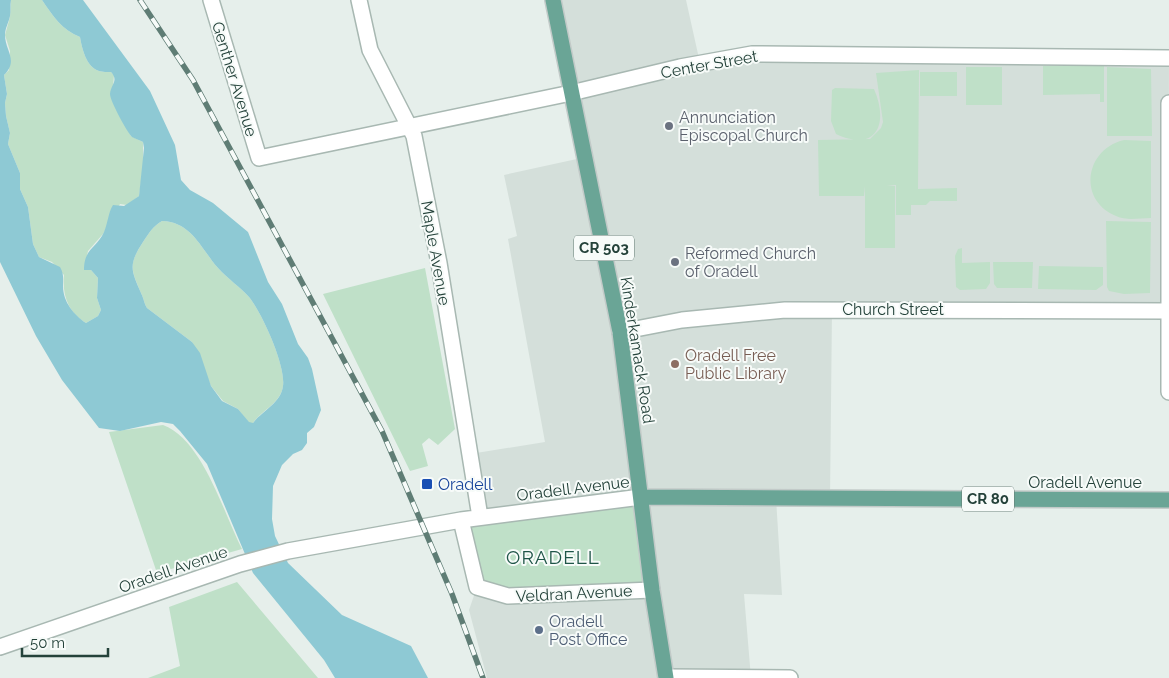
<svg xmlns="http://www.w3.org/2000/svg" width="1169" height="678" font-family="Raleway,sans-serif">
<style>
.built{fill:#d4dfda}
.green{fill:#bfe0c8}
.water{fill:#8ec9d4;fill-rule:evenodd}
.lines{fill:none;stroke-linecap:round;stroke-linejoin:round}
.minor-casing{stroke:#a8b8b2;stroke-width:18}
.major-casing{stroke:#c2cac8;stroke-width:18}
.minor{stroke:#fff;stroke-width:15}
.major{stroke:#6aa596;stroke-width:15}
.rail-casing{stroke:#5f7d75;stroke-width:5.5}
.rail{stroke:#f7fbf9;stroke-width:4;stroke-dasharray:11;stroke-linecap:butt}
.worship-dot{fill:#6b7280;stroke:#f7fbf9;stroke-width:2}
.education-dot{fill:#8d6e63;stroke:#f7fbf9;stroke-width:2}
.transit-dot{fill:#1a4fb4;stroke:#f7fbf9;stroke-width:2}
.service-dot{fill:#5c6f8a;stroke:#f7fbf9;stroke-width:2}
.labels{text-anchor:middle;stroke-width:4;stroke-linejoin:round;paint-order:stroke}
.shield{fill:#f7fbf9;stroke:#637a73;stroke-width:1}
.shield-label{font-size:15px;font-weight:bold;fill:#24423a}
.street-label{font-size:16px;fill:#24423a;stroke:#f7fbf9}
.worship-label{font-size:16px;fill:#5b616d;stroke:#f7fbf9;text-anchor:start}
.education-label{font-size:16px;fill:#785e54;stroke:#f7fbf9;text-anchor:start}
.transit-label{font-size:16px;fill:#164399;stroke:#f7fbf9;text-anchor:start}
.service-label{font-size:16px;fill:#4e5e75;stroke:#f7fbf9;text-anchor:start}
.quarter-label{font-size:19px;letter-spacing:1px;fill:#1f5548;stroke:#f7fbf9}
</style>
<rect width="100%" height="100%" fill="#e6efeb"/>
<path class="built" d="M553,0H686L700,63L752,54L1169,58L1168,311L832,309L830,499L776,498L782,595L744,594L751,678H786H487L469,610L477,587L480,517L470,454L545,442L508,239L517,236L504,175L586,157Z"/>
<path class="green" d="M11,0H42C53,16 62,30 80,37C82,48 86,67 99,71C102,72 108,72 111,72L114,75L112,100L131,136L143,142V169L139,196L127,205L120,204L103,234L88,251L84,270H91L98,278L97,298L101,310L98,316L86,323C68,312 62,295 64,275L52,262L39,257L33,244L28,207L20,189V173L8,144L10,133L6,116L5,103L7,94L4,75L9,70L10,51L5,35L10,17Z
M1043,66H1104V102H1100V94L1043,95Z
M966,67H1002V105H966Z
M1107,67L1151,69L1152,136H1107Z
M919,70L918,189L957,188V201H930L926,205H911V215H896V185H887L895,186V248H865V186L864,196H819L818,140L870,139L881,128L883,122L876,73Z
M920,72H957V96H920Z
M835,88L874,89C889,123 877,153 836,134L831,121L832,90Z
M1124,140L1151,141V218C1139,218 1127,221 1116,216C1077,200 1085,149 1124,140Z
M162,221C192,222 201,249 218,268C228,279 240,287 249,297C262,313 286,366 283,386C281,403 262,410 253,423H249L238,409L223,401L211,386L192,342L147,308C144,303 144,299 141,293C131,269 128,265 143,242C149,233 153,226 162,221Z
M1106,221L1151,222L1150,293L1124,294L1109,291L1107,287Z
M962,248V263L990,262V283L986,289L960,290L956,287L955,256L958,249Z
M993,262H1033L1032,288H997L994,284Z
M1039,266L1103,267V285L1096,290L1038,289Z
M425,268L455,429L438,445L429,438L422,444L428,466L410,471L323,294Z
M163,425C203,440 223,512 242,549L157,573L109,432Z
M641,497L652,590L508,596L477,587L461,520Z
M237,582L318,678H148L180,666L169,607Z"/>
<path class="water" d="M0,0H11C10,5 11,11 10,16C9,22 5,28 5,35C5,51 19,60 4,75L7,94L5,103L6,116L10,133L8,144L20,173V189L28,207L33,244L39,257L60,267C64,274 63,278 63,286C63,302 74,315 86,323L98,316L101,310L97,298L98,278L91,270H84C84,248 97,248 104,232C108,223 108,213 113,205L124,206L139,196L144,148L143,142C140,140 135,139 132,137C127,132 110,101 110,94C111,84 119,81 111,72C108,72 102,72 99,71C86,67 82,48 80,37C62,30 53,16 42,0H83L150,91L175,145L181,180L190,190L213,203L248,232L268,282L282,304L298,344L308,358L312,369L321,410L314,427L307,433V443L302,450L293,454L282,465L273,486L272,519L275,536L288,563L342,615L411,646L428,678H335L324,660L253,573L207,464L180,431L173,424L161,422L120,431L99,428L62,380L36,336L0,262ZM162,221C192,222 201,249 218,268C228,279 240,287 249,297C262,313 286,366 283,386C281,403 262,411 253,423L249,422L238,409L222,401L211,386L200,353L192,342L147,308C144,303 144,299 141,293C131,270 128,265 143,242C149,233 153,226 162,221Z"/>
<g class="lines">
<g class="minor-casing">
<path id="minor" d="M211,0L259,158L571,93L680,67L752,54L1169,58
M359,0L370,50L414,136L439,263L480,517
M1169,103V392
M620,332L682,320L785,310L1168,311
M461,520L477,587L508,596L652,590
M0,647L240,564L288,551L461,520L641,497
M666,677L790,678"/>
</g>
<g class="major-casing">
<path id="major" d="M553,0L620,332L652,590L666,678
M641,497L1169,500"/>
</g>
<use href="#minor" class="minor"/>
<use href="#major" class="major"/>
<g class="rail-casing">
<path id="rail" d="M140,0L193,80L382,431L452,594L483,678"/>
</g>
<use href="#rail" class="rail"/>
</g>
<g class="worship-dot">
<circle cx="669" cy="126" r="5"/>
<circle cx="675" cy="262" r="5"/>
</g>
<circle class="education-dot" cx="675" cy="364" r="5"/>
<rect class="transit-dot" x="421" y="478" width="12" height="12" rx="2.5"/>
<circle class="service-dot" cx="539" cy="630" r="5"/>
<g class="labels">
<g class="shield">
<rect x="574" y="235.5" width="60" height="25" rx="4"/>
<rect x="962" y="486.5" width="52" height="25" rx="4"/>
</g>
<g class="shield-label">
<text x="604" y="253">CR 503</text>
<text x="988" y="504">CR 80</text>
</g>
<g class="street-label">
<text transform="translate(709 64) rotate(-10)" y="6">Center Street</text>
<text transform="translate(235 79) rotate(73)" y="6">Genther Avenue</text>
<text transform="translate(436 253) rotate(80)" y="6">Maple Avenue</text>
<text x="893" y="315">Church Street</text>
<text transform="translate(638 350) rotate(81)" y="6">Kinderkamack Road</text>
<text x="1085" y="488">Oradell Avenue</text>
<text transform="translate(573 488) rotate(-7)" y="6">Oradell Avenue</text>
<text transform="translate(173 569) rotate(-19)" y="6">Oradell Avenue</text>
<text transform="translate(574 593) rotate(-3)" y="6">Veldran Avenue</text>
</g>
<g class="worship-label">
<text x="679" y="123">Annunciation<tspan x="679" dy="18">Episcopal Church</tspan></text>
<text x="685" y="259">Reformed Church<tspan x="685" dy="18">of Oradell</tspan></text>
</g>
<g class="education-label">
<text x="685" y="361">Oradell Free<tspan x="685" dy="18">Public Library</tspan></text>
</g>
<g class="transit-label">
<text x="438" y="490">Oradell</text>
</g>
<g class="service-label">
<text x="549" y="627">Oradell<tspan x="549" dy="18">Post Office</tspan></text>
</g>
<g class="quarter-label">
<text x="553" y="564">ORADELL</text>
</g>
</g>
<path d="M22 648v8h86v-8" fill="none" stroke="#24423a" stroke-width="2.5"/>
<text x="30" y="648" font-size="15" fill="#24423a" stroke="#f7fbf9" stroke-width="4" paint-order="stroke">50 m</text>
</svg>
